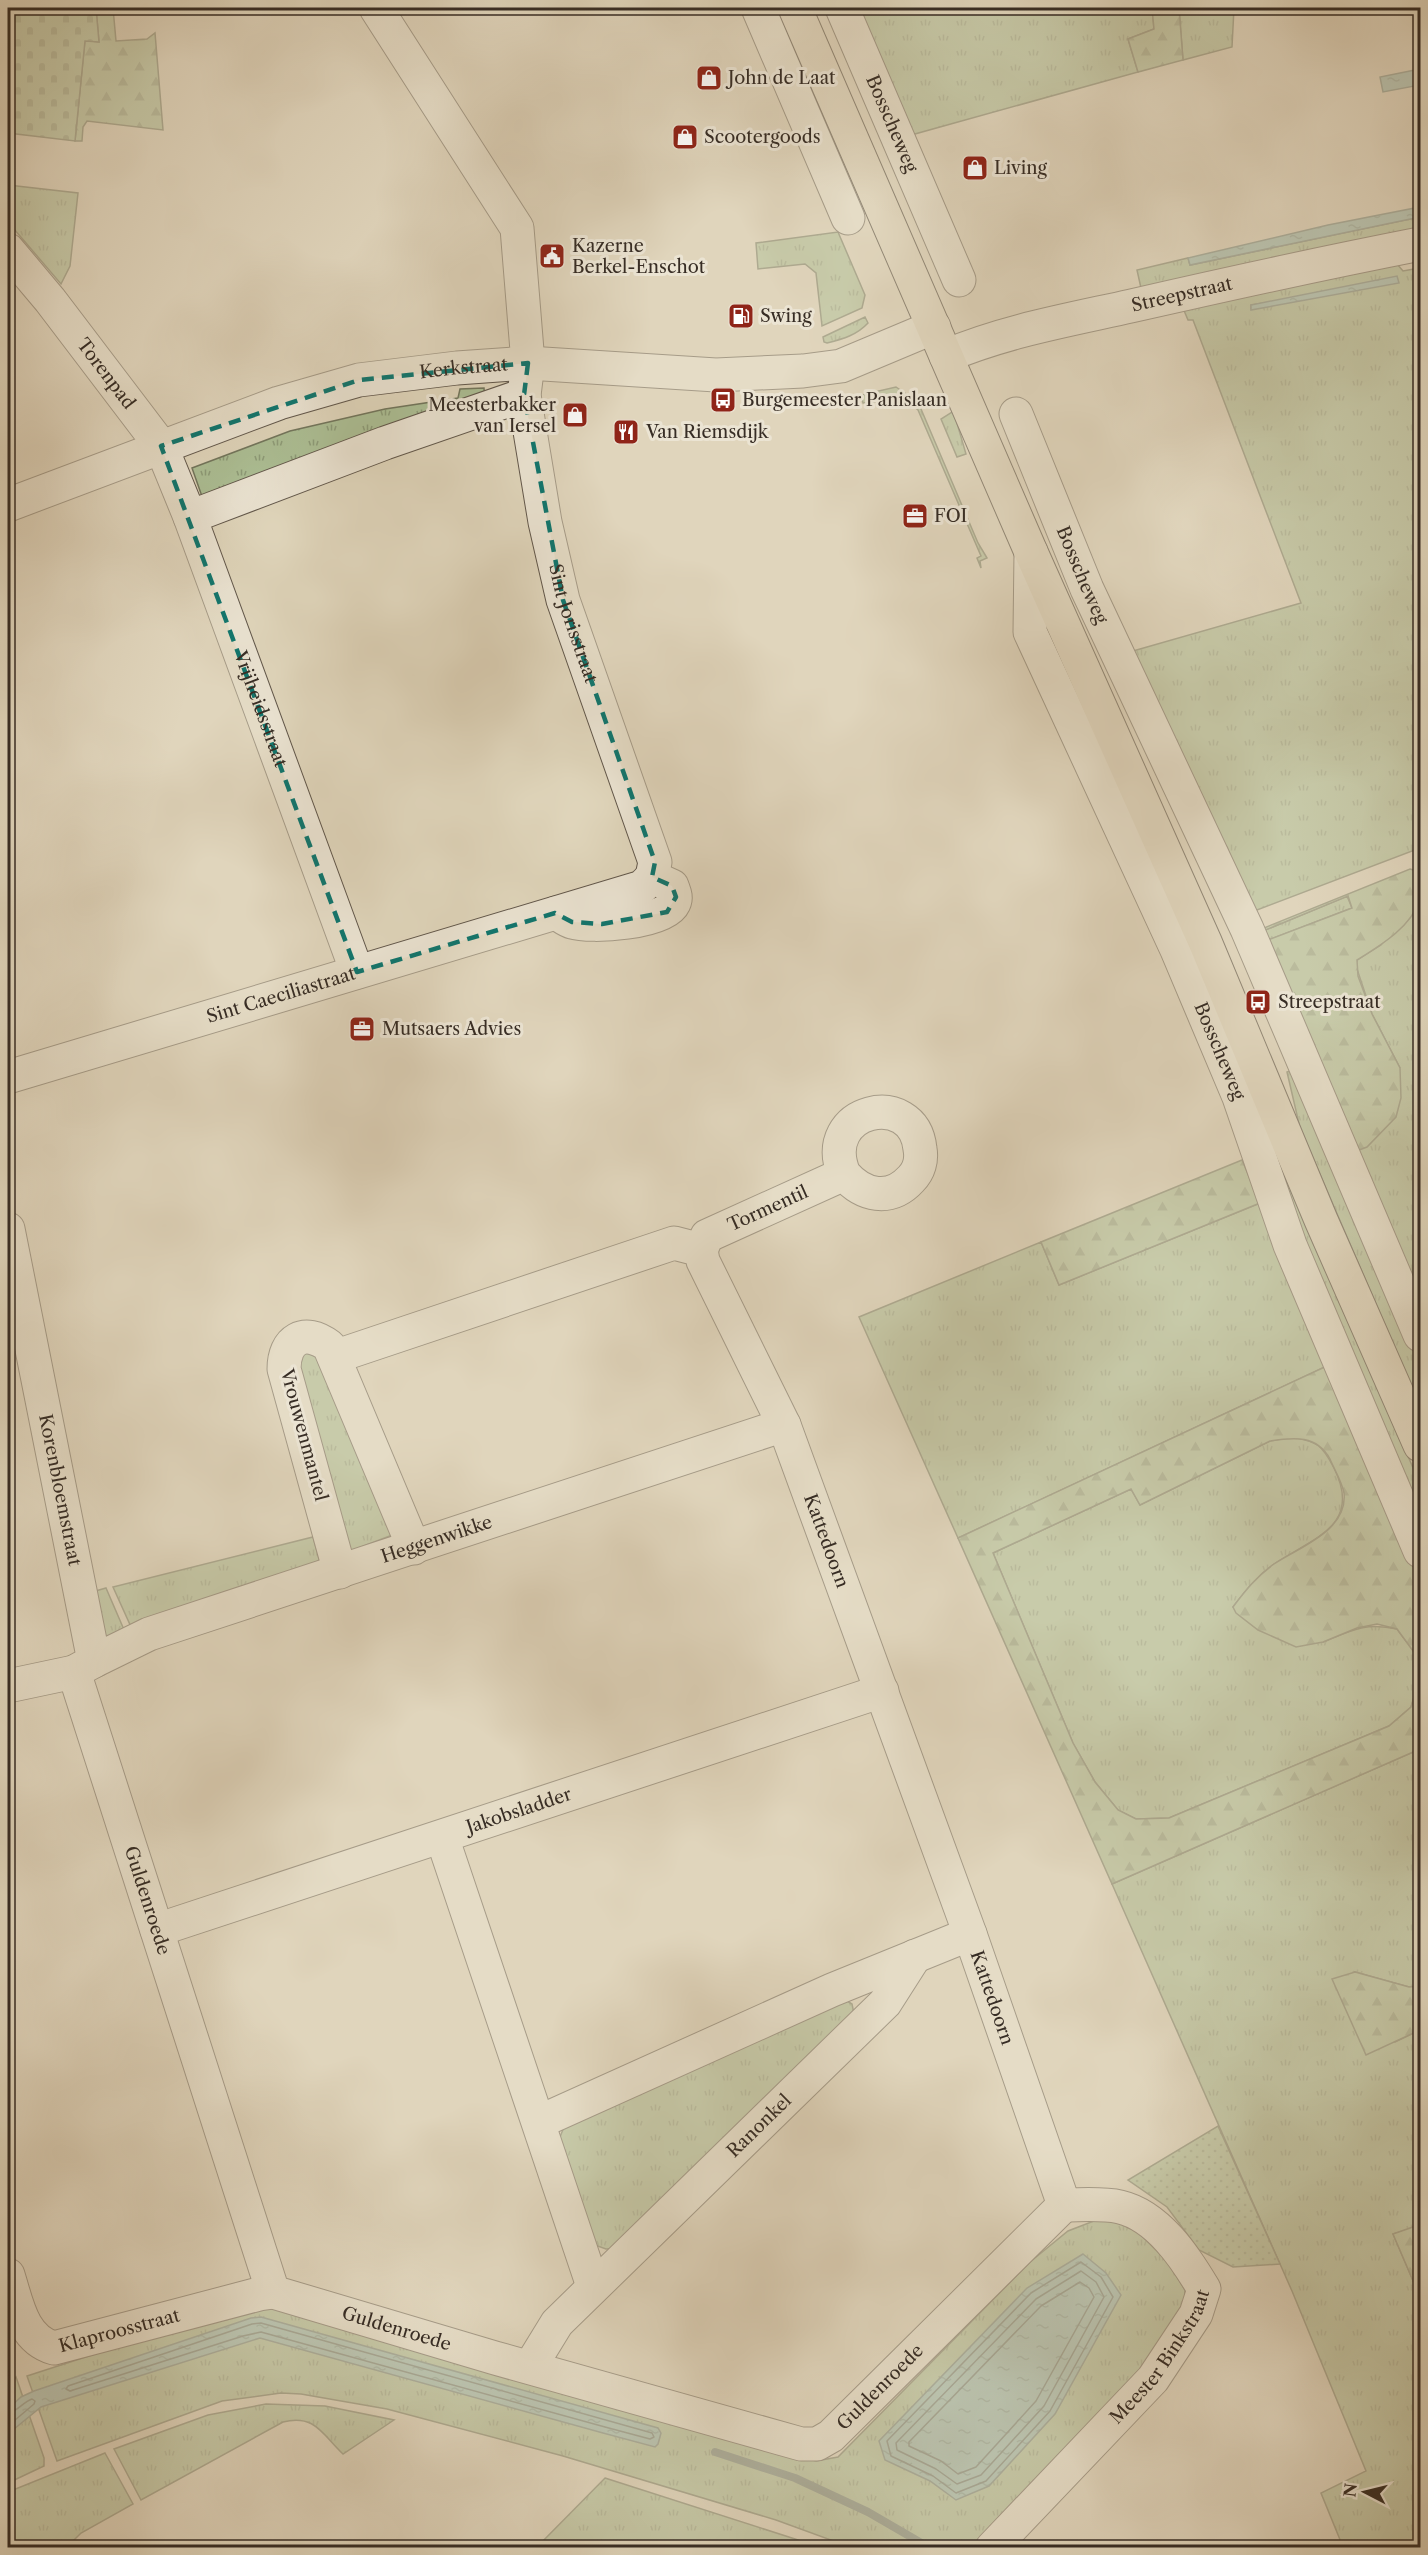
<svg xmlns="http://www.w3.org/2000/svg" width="1428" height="2555" font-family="'Libre Caslon Text',serif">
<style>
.grass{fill:url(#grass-tufts);stroke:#72765d;stroke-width:1.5;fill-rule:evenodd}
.forest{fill:url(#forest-firs);stroke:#72765d;stroke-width:1.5}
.cemetery{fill:url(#cemetery-stones);stroke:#72765d;stroke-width:1.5}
.park{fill:url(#park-dots);stroke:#72765d;stroke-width:1.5}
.water{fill:url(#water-ripples);stroke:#6f8177;stroke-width:1.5}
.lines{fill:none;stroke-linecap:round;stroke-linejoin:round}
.shore{stroke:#667369;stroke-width:1.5}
.stream{stroke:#6f8177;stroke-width:8}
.minor-casing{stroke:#61574b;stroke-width:35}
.major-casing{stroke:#372d25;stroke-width:35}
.minor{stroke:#ebe4d3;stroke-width:33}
.major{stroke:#e0d6bc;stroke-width:33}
.marked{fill:none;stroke:#0f766e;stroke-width:4.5;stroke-dasharray:12 8;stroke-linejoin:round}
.labels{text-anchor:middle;stroke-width:6;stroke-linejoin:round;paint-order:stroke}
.poi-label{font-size:18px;fill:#372d25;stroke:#ebe4d3;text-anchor:start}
.street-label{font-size:18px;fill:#372d25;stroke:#ebe4d3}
</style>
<defs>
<pattern id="grass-tufts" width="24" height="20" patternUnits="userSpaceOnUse" patternTransform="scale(1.5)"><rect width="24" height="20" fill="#acbf95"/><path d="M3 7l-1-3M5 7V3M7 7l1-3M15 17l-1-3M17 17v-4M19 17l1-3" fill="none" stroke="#8d9c79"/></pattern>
<pattern id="forest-firs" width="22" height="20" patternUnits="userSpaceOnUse" patternTransform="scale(1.5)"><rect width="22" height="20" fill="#acbf95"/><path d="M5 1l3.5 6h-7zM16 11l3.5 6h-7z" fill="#8d9c79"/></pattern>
<pattern id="cemetery-stones" width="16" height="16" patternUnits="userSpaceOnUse" patternTransform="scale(1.5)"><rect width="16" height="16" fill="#acbf95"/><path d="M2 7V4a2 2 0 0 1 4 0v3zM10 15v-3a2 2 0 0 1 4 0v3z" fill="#8d9c79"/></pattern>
<pattern id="park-dots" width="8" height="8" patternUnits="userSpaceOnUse" patternTransform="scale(1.5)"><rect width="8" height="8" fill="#acbf95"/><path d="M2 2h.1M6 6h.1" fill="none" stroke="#8d9c79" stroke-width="1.8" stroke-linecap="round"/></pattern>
<pattern id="water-ripples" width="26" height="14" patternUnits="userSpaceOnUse" patternTransform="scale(1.5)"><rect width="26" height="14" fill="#94b9ad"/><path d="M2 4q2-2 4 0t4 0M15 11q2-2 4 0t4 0" fill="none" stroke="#7a978d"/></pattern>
</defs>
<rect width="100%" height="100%" fill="#e0d6bc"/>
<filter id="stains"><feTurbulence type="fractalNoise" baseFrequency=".00333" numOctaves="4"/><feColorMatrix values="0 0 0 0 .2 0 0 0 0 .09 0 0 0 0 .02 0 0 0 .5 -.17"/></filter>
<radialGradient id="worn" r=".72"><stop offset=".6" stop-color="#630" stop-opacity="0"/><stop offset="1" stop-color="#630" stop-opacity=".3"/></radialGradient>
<path class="grass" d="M850,8H1152L1154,29L1128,39L1138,72L904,137Z
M1179,8H1234L1232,47L1183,60Z
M8,185L78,193L70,266L61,284L8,222Z
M1420,217V228L1141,288L1137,270L1188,258L1190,265Z
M838,232L865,295L862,308L822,326L816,273L805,264L758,269L756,243Z
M1397,264L1403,271L1420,268V848L1249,913L1126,653L1301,603L1193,320H1188L1183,308ZM1399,282L1252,309H1251V305Z
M865,317L868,323C857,335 843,339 827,343L824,342L823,337Z
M896,387L918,402L978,543L987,558L980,561L981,568L977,558L981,556L918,410L906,400L863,403L861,395L868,394L870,401H875L874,392Z
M484,388L485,403L205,505L192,468L290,431L385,409L458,398L460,389Z
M952,412L954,413L966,454L957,457L941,419Z
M1048,622L1420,1484V1529L1041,625Z
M1347,896L1352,908L1268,940L1400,1068L1372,1014L1356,966L1357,960L1381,945L1420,899V1296L1263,931Z
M1300,1068L1311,1110L1420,1362V1406L1300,1128L1287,1072Z
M1260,1203L1329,1365L958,1538L859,1317L1041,1242L1059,1285Z
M314,1348L395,1534L348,1552L295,1355Z
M1293,1437C1318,1442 1322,1445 1334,1468C1363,1526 1313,1538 1274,1564C1257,1576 1245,1591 1233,1607L1323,1642C1352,1630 1366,1622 1397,1629L1414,1652L1420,1669V1677L1411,1707L1389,1726L1169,1818L1136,1819L1118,1810L1095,1782L1073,1743L993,1553L1131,1489L1140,1505L1270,1441Z
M313,1537L321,1566L132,1629L113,1587Z
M106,1588L125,1632L102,1639L92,1592Z
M1420,1749V1986L1409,1987L1355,1972L1395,2042L1420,2030V2237L1413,2228L1393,2234L1420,2297V2547H1343L1321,2493L1366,2471L1292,2291L1112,1884Z
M844,1999L852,2004L854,2014L622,2248L606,2249L592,2244L558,2142L564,2127Z
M1099,2219L1130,2224L1167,2261L1185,2290L1184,2310L1155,2354L975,2547H850L776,2520L563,2456L387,2409L301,2394L281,2393L222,2401L57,2461L27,2376L203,2319L262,2304L816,2461L838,2457L1030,2262L1068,2231Z
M16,2377L44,2458V2466L8,2483V2386Z
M266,2404L325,2406L394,2420L343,2454C322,2434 315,2414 283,2422L141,2500L114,2449L208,2415Z
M105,2453L133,2504L81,2533L67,2547H8V2492Z
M605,2478L820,2547H537Z"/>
<path class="forest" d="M96,8H113L116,41L147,39L155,33L163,130L87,121L83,127L82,141H75L85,40L99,42Z
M1152,8H1179L1183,60L1138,72L1128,39L1154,29Z
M1410,869L1420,872C1420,880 1423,892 1420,900C1410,928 1381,945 1357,960L1358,976L1372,1014L1400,1068L1401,1098L1396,1117L1367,1147L1359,1150L1268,940L1352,908L1348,896L1263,931L1259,930Z
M1242,1160L1260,1203L1059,1285L1041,1242Z
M1329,1365L1420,1583V1669L1414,1652L1397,1629L1377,1624L1357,1628L1323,1642L1296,1647L1258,1630L1236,1613L1233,1607C1245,1591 1257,1576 1274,1564C1299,1547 1348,1531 1344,1493C1342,1482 1334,1469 1330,1459C1317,1435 1294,1437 1270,1441L1140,1505L1131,1489L993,1553L1073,1743L1095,1782L1118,1810L1136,1819L1169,1818L1389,1726L1411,1707L1420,1677V1749L1112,1884L958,1538Z
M1355,1972L1409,1987L1420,1986V2030L1366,2055L1332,1979Z
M1413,2227L1420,2237V2297L1393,2234Z"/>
<path class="cemetery" d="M8,8H96L99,42L85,41L75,141L8,133Z"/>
<path class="park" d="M1218,2126L1280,2264L1233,2267L1199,2250L1167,2207L1128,2180Z"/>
<path class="water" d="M1420,69V85L1383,92L1380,77Z
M1420,207V217L1190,265L1188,258L1328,225Z
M1397,276L1399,283L1251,310V305Z
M1083,2254L1106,2273L1121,2295L1055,2414L989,2486L956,2500L930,2481L885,2460L879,2441L1027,2288Z
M261,2317L658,2428L661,2433L658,2444L655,2447L603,2433L260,2338L41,2407L8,2434V2409L21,2397L34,2391L251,2318Z"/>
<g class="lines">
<path class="shore" d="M1081,2262L1101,2277L1113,2297L1050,2411L986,2481L956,2493L933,2476L891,2456L887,2441L1031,2293Z
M1081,2271L1096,2282L1104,2297L1044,2406L981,2475L957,2484L936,2469L897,2450L896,2443L1036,2299Z
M1080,2282L1089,2288L1094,2297L1036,2401L976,2467L958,2474L941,2461L909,2446V2442L1041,2306Z
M261,2323L652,2433L654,2437L650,2439L605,2427L261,2332L243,2336L70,2391L66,2389L68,2386L252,2324Z
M8,2413C17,2412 23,2402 32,2399L35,2401L34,2404L8,2426"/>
<path class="stream" d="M715,2452L795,2478L868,2512L930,2548"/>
<g class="minor-casing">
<g id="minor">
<path id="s1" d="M376,8L517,228L528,363L524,395L545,522L563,600L655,862L652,877"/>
<path d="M758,8L848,218"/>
<path id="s2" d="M842,8L959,280"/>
<path id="s3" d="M8,250L50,300L161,446L190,517L357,972"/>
<path id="s4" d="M946,356C1005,331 1068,320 1131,306C1227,284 1323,263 1420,244"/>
<path id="s5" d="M1016,414L1087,589L1247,929L1420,1335"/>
<path id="s6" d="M8,505L279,403L359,380L457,368L528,363L716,375L803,371L841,366L934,327"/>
<path d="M190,517L385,443L524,395"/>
<path id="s7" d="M1031,552L1030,632L1177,950L1239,1097L1290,1245L1420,1551"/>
<path d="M556,913C561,916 567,921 572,922C591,928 665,923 674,903C677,897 674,892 672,886L652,877"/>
<path id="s8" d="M8,1077L642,887L652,877"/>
<path id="s9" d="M8,1229L94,1661L74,1672L8,1686"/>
<path id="s10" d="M701,1250L707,1236L844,1174C863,1196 890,1202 911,1179C919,1171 922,1160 920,1149C914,1087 817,1109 844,1174"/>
<path id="s11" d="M334,1357L674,1243L701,1250L703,1261L784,1425L970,1934L1064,2205"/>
<path d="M340,1572L284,1369C284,1340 304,1327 329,1346L414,1548"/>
<path id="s12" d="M94,1661L149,1634L784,1425"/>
<path id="s13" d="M74,1672L273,2292L495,2358L801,2444H817L831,2436L1064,2205"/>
<path d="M442,1837L593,2286"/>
<path id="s14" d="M157,1930L882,1691"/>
<path d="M539,2122L832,1990L970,1934"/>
<path id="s15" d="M8,2275C17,2303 22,2339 54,2348L259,2294L273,2292"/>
<path id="s16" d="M530,2367L557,2323L885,2003L915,1956"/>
<path id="s17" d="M992,2548L1153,2379L1196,2314L1204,2289C1185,2257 1158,2216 1120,2207C1102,2203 1082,2205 1064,2205"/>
</g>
</g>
<g class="major-casing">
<path id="major" d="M795,8L1031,552L1206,944L1321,1220L1420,1445"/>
</g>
<use href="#minor" class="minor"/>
<use href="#major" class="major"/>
</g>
<path d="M0 0H1428V2555H0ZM528,363L524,395L563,600L655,862L652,877L672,886L676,897L667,912L602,924L572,922L555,913L357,972L161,446L359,380Z" fill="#e0d6bc" fill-opacity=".55" fill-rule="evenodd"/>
<path class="marked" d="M528,363L524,395L563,600L655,862L652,877L672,886L676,897L667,912L602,924L572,922L555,913L357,972L161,446L359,380Z"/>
<defs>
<g id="shop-square" transform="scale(1.35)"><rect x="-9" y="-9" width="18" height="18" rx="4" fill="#8f2418" stroke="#ebe4d3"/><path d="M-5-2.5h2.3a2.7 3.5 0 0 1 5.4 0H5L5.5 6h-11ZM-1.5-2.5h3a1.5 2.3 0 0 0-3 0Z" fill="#fff"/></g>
<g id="civic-square" transform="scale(1.35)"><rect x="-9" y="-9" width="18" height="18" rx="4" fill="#8f2418" stroke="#ebe4d3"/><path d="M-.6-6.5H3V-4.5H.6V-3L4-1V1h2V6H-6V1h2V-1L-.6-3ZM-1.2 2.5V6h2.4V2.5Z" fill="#fff"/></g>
<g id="fuel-square" transform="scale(1.35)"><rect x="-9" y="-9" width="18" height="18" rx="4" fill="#8f2418" stroke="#ebe4d3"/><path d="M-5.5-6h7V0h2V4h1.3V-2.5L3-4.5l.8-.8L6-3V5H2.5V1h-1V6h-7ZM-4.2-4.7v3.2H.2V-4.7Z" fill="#fff"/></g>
<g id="bus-square" transform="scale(1.35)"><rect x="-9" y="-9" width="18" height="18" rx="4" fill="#8f2418" stroke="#ebe4d3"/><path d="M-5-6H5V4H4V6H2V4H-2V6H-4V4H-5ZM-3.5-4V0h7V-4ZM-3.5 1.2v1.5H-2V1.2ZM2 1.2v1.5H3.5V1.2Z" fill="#fff"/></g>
<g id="restaurant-square" transform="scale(1.35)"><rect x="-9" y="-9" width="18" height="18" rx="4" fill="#8f2418" stroke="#ebe4d3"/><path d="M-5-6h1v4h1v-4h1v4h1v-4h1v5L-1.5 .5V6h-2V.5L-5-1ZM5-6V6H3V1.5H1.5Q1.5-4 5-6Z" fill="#fff"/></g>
<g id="office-square" transform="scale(1.35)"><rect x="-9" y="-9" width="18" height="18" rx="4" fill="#8f2418" stroke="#ebe4d3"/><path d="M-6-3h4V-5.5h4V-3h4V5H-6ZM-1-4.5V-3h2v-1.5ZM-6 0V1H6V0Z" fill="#fff"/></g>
</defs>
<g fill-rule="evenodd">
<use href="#shop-square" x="709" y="78"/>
<use href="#shop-square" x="685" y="137"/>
<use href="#shop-square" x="975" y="168"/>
<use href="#civic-square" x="552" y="256"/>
<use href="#fuel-square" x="741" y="316"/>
<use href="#bus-square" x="723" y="400"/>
<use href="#shop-square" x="575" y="415"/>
<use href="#restaurant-square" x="626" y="432"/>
<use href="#office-square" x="915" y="516"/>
<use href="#bus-square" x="1258" y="1002"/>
<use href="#office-square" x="362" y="1029"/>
</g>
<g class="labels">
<g class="poi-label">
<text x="728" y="84">John de Laat</text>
<text x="704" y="143">Scootergoods</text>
<text x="994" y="174">Living</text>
<text x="572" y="252">Kazerne<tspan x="572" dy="21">Berkel-Enschot</tspan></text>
<text x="760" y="322">Swing</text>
<text x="742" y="406">Burgemeester Panislaan</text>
<text x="556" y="411" text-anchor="end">Meesterbakker<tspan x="556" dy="21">van Iersel</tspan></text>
<text x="646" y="438">Van Riemsdijk</text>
<text x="934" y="522">FOI</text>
<text x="1278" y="1008">Streepstraat</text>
<text x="382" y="1035">Mutsaers Advies</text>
</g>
<g class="street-label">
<text dy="6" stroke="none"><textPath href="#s2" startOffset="126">Bosscheweg</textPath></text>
<text dy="6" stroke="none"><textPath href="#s4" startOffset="244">Streepstraat</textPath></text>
<text dy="6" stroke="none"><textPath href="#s6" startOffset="478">Kerkstraat</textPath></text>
<text dy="6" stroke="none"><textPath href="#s3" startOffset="158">Torenpad</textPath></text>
<text dy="6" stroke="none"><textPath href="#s5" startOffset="174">Bosscheweg</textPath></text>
<text dy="6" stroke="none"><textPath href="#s1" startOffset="663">Sint Jorisstraat</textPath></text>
<text dy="6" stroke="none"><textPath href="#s3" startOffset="530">Vrijheidsstraat</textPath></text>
<text dy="6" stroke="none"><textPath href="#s8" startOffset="285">Sint Caeciliastraat</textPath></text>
<text dy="6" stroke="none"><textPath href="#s7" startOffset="540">Bosscheweg</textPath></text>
<text dy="6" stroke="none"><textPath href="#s10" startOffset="82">Tormentil</textPath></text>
<text transform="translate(304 1435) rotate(75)" y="6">Vrouwenmantel</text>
<text dy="6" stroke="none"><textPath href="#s9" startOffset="266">Korenbloemstraat</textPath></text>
<text dy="6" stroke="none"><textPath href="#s12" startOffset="364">Heggenwikke</textPath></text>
<text dy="6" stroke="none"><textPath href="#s11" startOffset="704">Kattedoorn</textPath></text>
<text dy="6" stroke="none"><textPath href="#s14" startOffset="381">Jakobsladder</textPath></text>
<text dy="6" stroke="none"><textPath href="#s13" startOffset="240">Guldenroede</textPath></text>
<text dy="6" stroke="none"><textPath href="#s11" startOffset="1190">Kattedoorn</textPath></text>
<text dy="6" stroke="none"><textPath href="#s16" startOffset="334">Ranonkel</textPath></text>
<text dy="6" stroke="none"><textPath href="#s13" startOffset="780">Guldenroede</textPath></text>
<text dy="6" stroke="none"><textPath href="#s15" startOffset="158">Klaproosstraat</textPath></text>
<text dy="6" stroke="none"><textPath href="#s17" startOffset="256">Meester Binkstraat</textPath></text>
<text dy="6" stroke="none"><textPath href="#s13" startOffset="1302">Guldenroede</textPath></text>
</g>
</g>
<rect width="1428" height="2555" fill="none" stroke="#e0d6bc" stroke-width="30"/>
<rect x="9" y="9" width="1410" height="2537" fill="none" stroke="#372d25" stroke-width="3"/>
<rect x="15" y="15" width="1398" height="2525" fill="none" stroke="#372d25" stroke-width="1.5"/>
<g transform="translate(1365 2492) rotate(277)" stroke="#ebe4d3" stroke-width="4.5" paint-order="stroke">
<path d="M0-4.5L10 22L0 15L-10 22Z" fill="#372d25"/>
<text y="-9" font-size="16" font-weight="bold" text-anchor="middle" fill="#372d25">N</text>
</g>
<rect width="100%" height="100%" filter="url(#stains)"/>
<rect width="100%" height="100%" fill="url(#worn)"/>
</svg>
